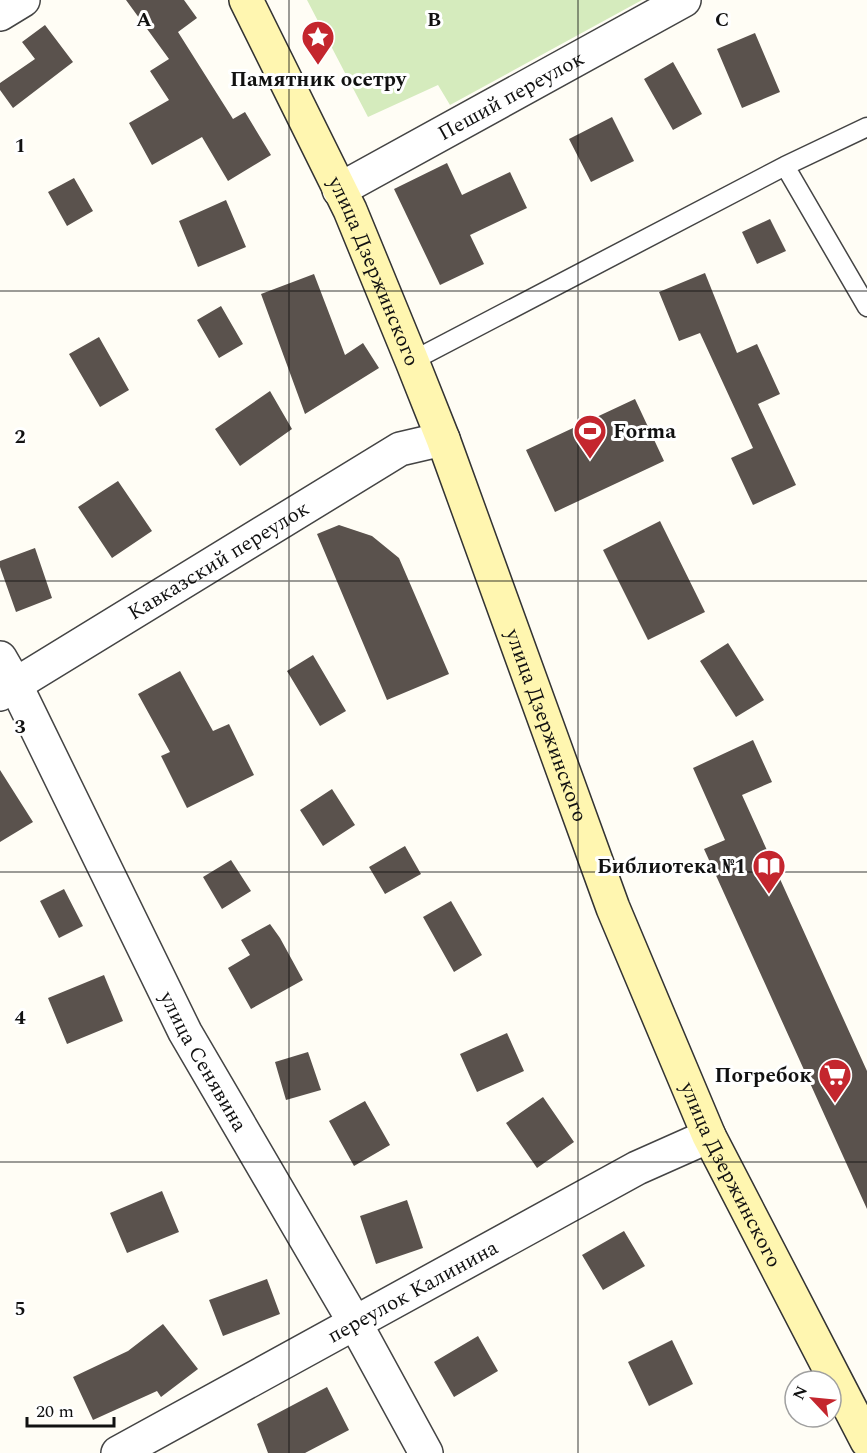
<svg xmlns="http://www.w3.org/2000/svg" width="867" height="1453" font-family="Spectral,serif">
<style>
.green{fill:#d5ebbd}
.building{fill:#5a524d}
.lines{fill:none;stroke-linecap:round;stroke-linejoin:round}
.lane-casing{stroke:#444;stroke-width:21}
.street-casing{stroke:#444;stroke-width:36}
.secondary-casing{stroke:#333;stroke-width:36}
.lane{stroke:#fff;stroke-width:18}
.street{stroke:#fff;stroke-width:33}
.secondary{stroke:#fff6b0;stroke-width:33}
.grid{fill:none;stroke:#111;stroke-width:1.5;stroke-opacity:0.55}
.labels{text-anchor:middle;stroke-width:6;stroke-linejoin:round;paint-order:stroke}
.poi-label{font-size:21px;font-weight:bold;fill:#111;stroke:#fff;text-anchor:end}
.street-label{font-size:21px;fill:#111;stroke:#fff}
.grid-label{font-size:20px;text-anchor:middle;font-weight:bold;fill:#111;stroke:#fff;stroke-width:6;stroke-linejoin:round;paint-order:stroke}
</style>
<rect width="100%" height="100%" fill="#fffdf5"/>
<path class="green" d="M307,0H642L450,105L438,85L368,117Z"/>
<path class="building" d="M126,0H184L197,18L178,32L233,119L245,112L271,155L228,181L202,137L152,165L129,123L169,100L150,71L169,59Z
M45,25L73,62L13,108L0,90V83L35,59L22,42Z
M755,33L780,92L742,108L717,49Z
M673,62L702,114L673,130L644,79Z
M612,117L634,161L591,182L569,139Z
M447,163L462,195L510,172L527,208L470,235L484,264L440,285L394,189Z
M74,178L93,211L67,226L48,192Z
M226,200L246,247L198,267L179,221Z
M770,219L786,251L757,264L742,232Z
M705,273L737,353L757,344L780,394L758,404L796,485L753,505L731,458L753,448L700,333L679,341L659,292Z
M314,274L345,355L363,343L379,368L305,414L261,294Z
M221,306L243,344L219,358L197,320Z
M99,337L129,390L100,407L69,354Z
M270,391L292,429L240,466L215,429Z
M635,399L664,461L555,512L526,450Z
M118,481L152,531L112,558L78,507Z
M660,521L705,612L648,640L603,550Z
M339,525L372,536L399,558L449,674L387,700L317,534Z
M35,548L52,598L16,612L0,567V561Z
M728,643L764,700L736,717L700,661Z
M313,655L346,711L320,726L287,671Z
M180,671L213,731L229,724L254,775L187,808L161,756L170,752L138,694Z
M753,740L772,782L742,795L867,1071V1209L704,849L725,840L693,768Z
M0,770L33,822L0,842Z
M332,789L355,825L323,846L300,810Z
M405,846L421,874L385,894L369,867Z
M231,860L251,891L222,909L203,877Z
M64,889L83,926L59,938L40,901Z
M451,901L482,955L454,972L423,917Z
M270,924L280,938L303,980L251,1009L228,968L250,955L241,940Z
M104,975L123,1021L67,1044L48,998Z
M507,1033L524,1071L477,1092L460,1054Z
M308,1052L321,1090L286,1100L275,1062Z
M543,1097L574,1142L537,1168L506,1123Z
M365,1101L390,1145L354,1166L329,1121Z
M162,1191L179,1232L127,1253L110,1213Z
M407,1200L423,1248L376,1264L360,1216Z
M624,1231L645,1266L603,1290L582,1255Z
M267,1279L280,1314L223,1336L209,1300Z
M163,1324L198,1369L161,1397L157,1391L93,1420L73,1377L128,1351Z
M478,1336L498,1371L454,1397L434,1362Z
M672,1340L693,1384L649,1406L628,1362Z
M327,1387L349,1430L305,1453H268L257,1424Z"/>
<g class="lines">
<g class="lane-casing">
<path id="lane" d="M785,166L867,307
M412,361L785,166L867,127"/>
</g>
<g class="street-casing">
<g id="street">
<path d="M0,14L23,0"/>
<path id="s1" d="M339,190L684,0"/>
<path id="s2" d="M0,658L15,684L185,1032L355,1323L426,1453"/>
<path id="s3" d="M0,694L400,449L443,439"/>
<path id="s4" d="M118,1453L637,1168L709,1136"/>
</g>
</g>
<g class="secondary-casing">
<g id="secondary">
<path id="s5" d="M246,0L350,210L412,361L443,439L613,908L709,1136L867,1441"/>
</g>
</g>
<use href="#lane" class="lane"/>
<use href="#street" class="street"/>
<use href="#secondary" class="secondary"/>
</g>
<path class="grid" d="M289,0V1453M578,0V1453M0,291H867M0,581H867M0,872H867M0,1162H867"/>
<defs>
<g id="sight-pin" transform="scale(1.725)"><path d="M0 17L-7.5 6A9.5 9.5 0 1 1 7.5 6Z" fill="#c4262e" stroke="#fff"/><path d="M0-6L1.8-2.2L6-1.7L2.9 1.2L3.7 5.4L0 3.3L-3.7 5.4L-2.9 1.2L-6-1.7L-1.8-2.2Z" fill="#fff"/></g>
<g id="stadium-pin" transform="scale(1.725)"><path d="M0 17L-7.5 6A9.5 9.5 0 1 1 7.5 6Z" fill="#c4262e" stroke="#fff"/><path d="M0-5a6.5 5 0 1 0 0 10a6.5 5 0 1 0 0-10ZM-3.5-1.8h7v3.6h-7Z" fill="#fff"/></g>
<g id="library-pin" transform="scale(1.725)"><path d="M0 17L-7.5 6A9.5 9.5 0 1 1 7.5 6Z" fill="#c4262e" stroke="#fff"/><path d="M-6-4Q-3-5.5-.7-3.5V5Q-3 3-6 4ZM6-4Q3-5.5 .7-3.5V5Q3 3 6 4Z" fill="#fff"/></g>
<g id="supermarket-pin" transform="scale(1.725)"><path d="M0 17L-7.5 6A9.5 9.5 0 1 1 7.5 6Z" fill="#c4262e" stroke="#fff"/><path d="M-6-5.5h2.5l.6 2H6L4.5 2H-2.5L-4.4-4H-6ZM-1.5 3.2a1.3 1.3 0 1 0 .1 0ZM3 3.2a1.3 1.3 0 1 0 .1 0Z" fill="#fff"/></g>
</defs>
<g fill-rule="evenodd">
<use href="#sight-pin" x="318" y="37"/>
<use href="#stadium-pin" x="590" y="431"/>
<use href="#library-pin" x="769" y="866"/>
<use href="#supermarket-pin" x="835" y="1075"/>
</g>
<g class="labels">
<g class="poi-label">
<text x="318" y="86" text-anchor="middle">Памятник осетру</text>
<text x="613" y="438" text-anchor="start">Forma</text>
<text x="746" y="873">Библиотека №1</text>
<text x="812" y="1082">Погребок</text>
</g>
<g class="street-label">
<text dy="7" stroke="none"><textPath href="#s1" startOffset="196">Пеший переулок</textPath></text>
<text dy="7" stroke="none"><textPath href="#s5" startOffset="300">улица Дзержинского</textPath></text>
<text dy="7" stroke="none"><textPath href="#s3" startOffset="256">Кавказский переулок</textPath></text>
<text dy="7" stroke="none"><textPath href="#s5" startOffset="786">улица Дзержинского</textPath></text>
<text dy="7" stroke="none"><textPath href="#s2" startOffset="452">улица Сенявина</textPath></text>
<text dy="7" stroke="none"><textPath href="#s5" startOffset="1272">улица Дзержинского</textPath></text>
<text dy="7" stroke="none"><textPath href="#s4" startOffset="336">переулок Калинина</textPath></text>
</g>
</g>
<g class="grid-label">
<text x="144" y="26">A</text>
<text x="434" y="26">B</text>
<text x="722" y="26">C</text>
<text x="20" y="152">1</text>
<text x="20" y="443">2</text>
<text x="20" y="733">3</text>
<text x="20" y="1024">4</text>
<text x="20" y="1315">5</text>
</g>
<g transform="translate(813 1399) rotate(296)"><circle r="28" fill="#ffffff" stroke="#a0a0a0" stroke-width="1.5"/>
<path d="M0-4.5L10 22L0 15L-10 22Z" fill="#c4262e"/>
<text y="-9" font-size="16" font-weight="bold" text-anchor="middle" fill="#111111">N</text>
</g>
<path d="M27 1417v9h87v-9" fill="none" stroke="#111111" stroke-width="3"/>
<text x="36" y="1417" font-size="18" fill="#111111" stroke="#ffffff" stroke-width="4.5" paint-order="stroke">20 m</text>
</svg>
